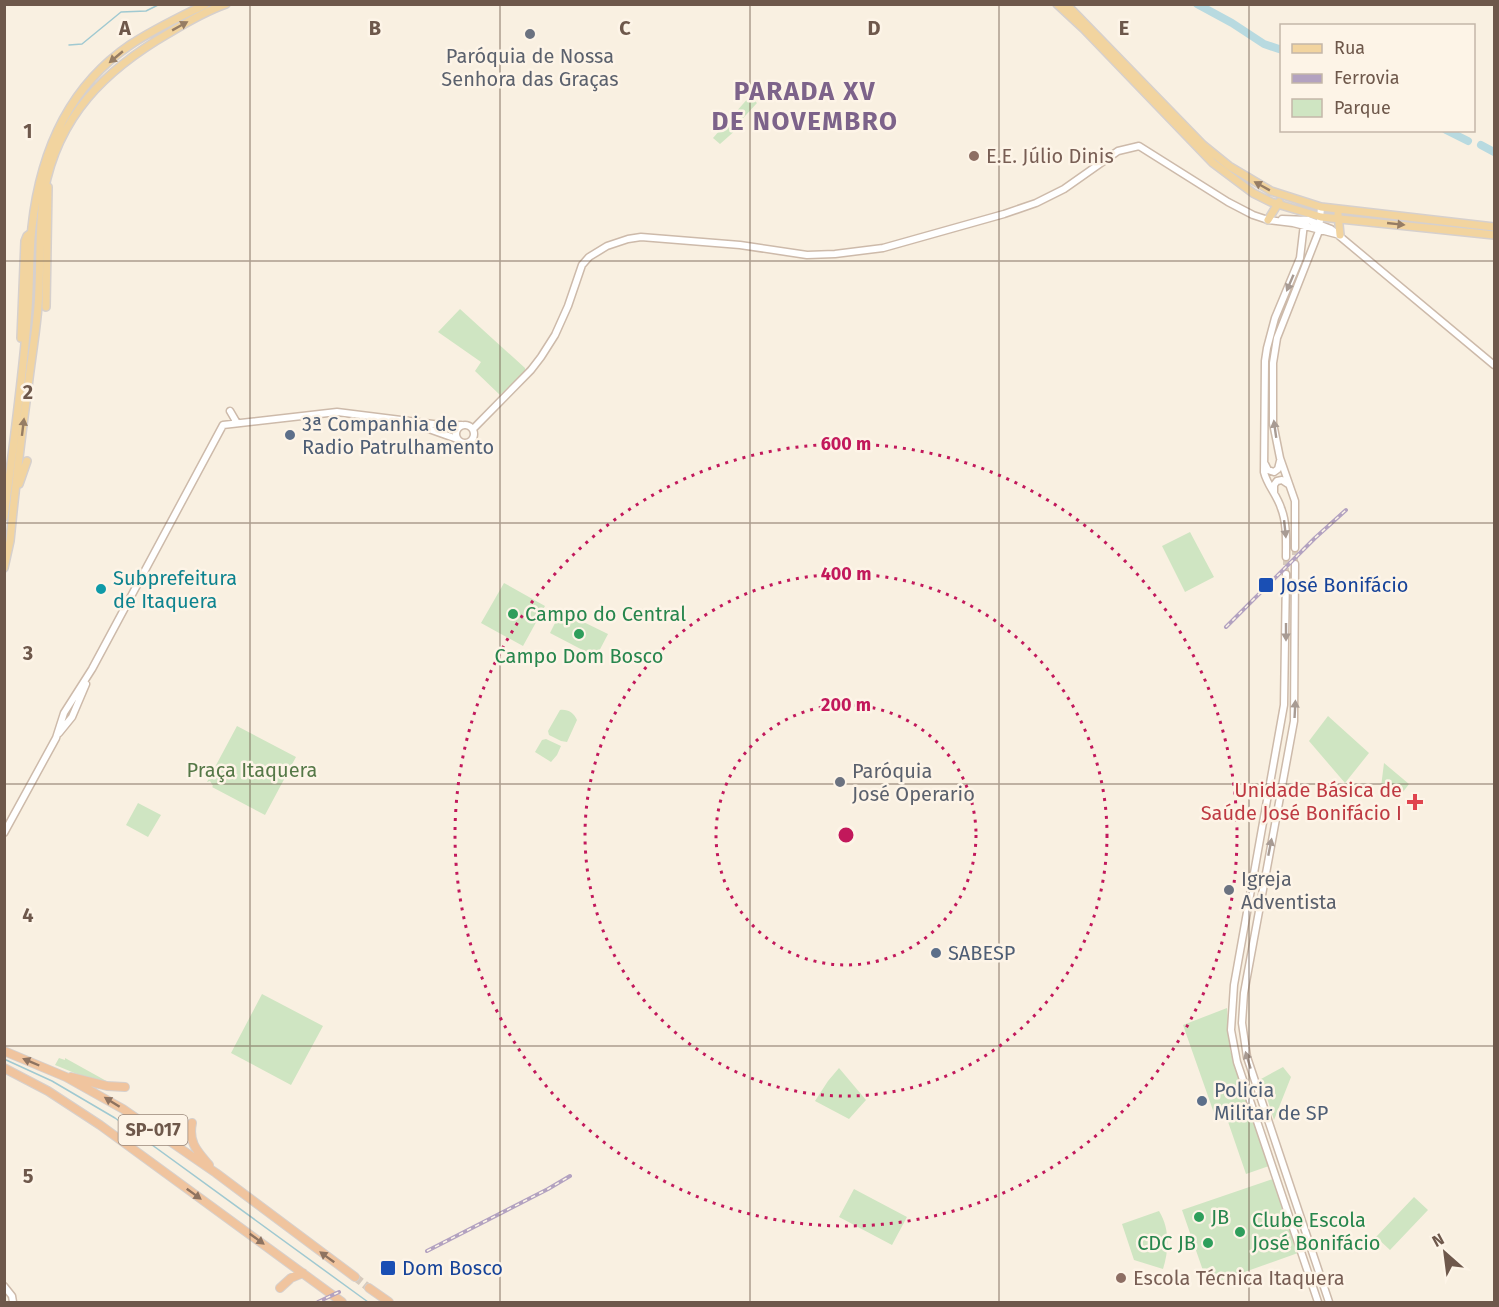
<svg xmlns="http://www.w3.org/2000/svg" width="1499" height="1307" font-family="'Fira Sans',sans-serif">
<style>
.green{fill:#cfe5c2}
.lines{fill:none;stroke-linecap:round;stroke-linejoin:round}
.stream{stroke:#a0c9d1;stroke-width:1.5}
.river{stroke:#b8dae0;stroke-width:8}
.secondary-tunnel{stroke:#d6cabc;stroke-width:6;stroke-dasharray:6 3;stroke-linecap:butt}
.trunk-tunnel{stroke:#d6cabc;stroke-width:8;stroke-dasharray:8 4;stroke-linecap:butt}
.secondary-casing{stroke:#cdbaaa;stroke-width:9}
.primary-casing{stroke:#d6d0cd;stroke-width:10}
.trunk-casing{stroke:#d6d0cd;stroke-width:10}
.secondary{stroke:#fff;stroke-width:6}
.primary{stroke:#f2d49f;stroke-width:7}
.trunk{stroke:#f0c49e;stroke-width:8}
.rail-casing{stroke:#b3a2c0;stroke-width:4}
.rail{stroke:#fdf4e7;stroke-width:1.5;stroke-dasharray:4.5;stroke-linecap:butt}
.oneway{fill:#967d64}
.oneway2{fill:#a89b93}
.oneway3{fill:#8e7360}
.grid{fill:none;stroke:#6e584b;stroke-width:1.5;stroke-opacity:0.55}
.ring{fill:none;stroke:#c2185b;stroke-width:3;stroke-dasharray:3 6}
.worship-dot{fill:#6b7280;stroke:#fdf4e7;stroke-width:2}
.education-dot{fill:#8d6e63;stroke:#fdf4e7;stroke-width:2}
.service-dot{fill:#5c6f8a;stroke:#fdf4e7;stroke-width:2}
.transit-dot{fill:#1a4fb4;stroke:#fdf4e7;stroke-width:2}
.culture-dot{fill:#0f9aa8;stroke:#fdf4e7;stroke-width:2}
.leisure-dot{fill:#2e9e5b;stroke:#fdf4e7;stroke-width:2}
.health-dot{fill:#e0444e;stroke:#fdf4e7;stroke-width:2}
.labels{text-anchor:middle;stroke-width:5;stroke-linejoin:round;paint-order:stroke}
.shield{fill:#fdf4e7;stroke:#99877a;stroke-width:1.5}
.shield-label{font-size:18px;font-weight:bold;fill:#6e584b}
.worship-label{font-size:20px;fill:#5b616d;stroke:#fdf4e7;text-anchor:start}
.education-label{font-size:20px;fill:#785e54;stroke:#fdf4e7;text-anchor:start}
.service-label{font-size:20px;fill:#4e5e75;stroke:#fdf4e7;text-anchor:start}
.culture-label{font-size:20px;fill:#0d838f;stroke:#fdf4e7;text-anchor:start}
.transit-label{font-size:20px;fill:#164399;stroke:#fdf4e7;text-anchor:start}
.leisure-label{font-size:20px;fill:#27864d;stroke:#fdf4e7;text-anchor:start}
.park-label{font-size:20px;fill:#557847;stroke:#fdf4e7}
.health-label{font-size:20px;fill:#be3a42;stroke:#fdf4e7;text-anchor:end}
.district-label{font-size:26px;font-weight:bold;letter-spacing:1.5px;fill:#7d638a;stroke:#fdf4e7}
.grid-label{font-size:20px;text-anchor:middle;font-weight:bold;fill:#6e584b;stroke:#fdf4e7;stroke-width:5;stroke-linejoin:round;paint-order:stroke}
.centre{fill:#c2185b;stroke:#fdf4e7;stroke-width:3}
.ring-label{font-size:18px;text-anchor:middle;font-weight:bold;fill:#c2185b;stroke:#fdf4e7;stroke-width:5;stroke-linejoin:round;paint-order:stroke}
</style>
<rect width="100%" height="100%" fill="#f9f0e1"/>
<path class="green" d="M750,96L757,103L735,127L737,129L720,144L713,138Z
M460,309L525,368V372L500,395L475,371L481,362L438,332Z
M1190,532L1214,577L1185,592L1162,546Z
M504,583L545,606L523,646L481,623Z
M561,611L608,634L596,657L550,633Z
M560,710C568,709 574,713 577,720L567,742L561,741L549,735L548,731Z
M1328,716L1369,753L1345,783L1309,741Z
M237,726L296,757L265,815L212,787L213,786L210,781L207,782Z
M546,739L561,746L557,755L551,762L535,752L542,740Z
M1384,763L1409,784L1397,800L1381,787Z
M138,803L161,815L148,837L126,825Z
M262,994L323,1026L291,1085L231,1053Z
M1227,1008L1230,1050L1269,1166L1246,1174L1225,1113L1215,1116L1183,1025Z
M59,1058L65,1060V1058L110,1083L94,1081L55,1065Z
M1283,1067L1291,1077L1274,1120L1261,1079Z
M839,1068L866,1100L849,1119L815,1101L828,1081Z
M1273,1179L1298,1253L1208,1285L1182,1210Z
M854,1189L907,1217L892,1245L839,1217Z
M1414,1197L1428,1210L1390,1250L1376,1237Z
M1159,1211C1170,1229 1169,1250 1163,1269L1134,1260L1122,1224Z"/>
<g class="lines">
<path class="stream" d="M69,45L82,44L121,12L146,11L160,4
M4,1059L52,1081L115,1118L368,1302"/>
<path class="river" d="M1197,4L1232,23L1264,44L1282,50
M1446,130L1468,141
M1481,145L1494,152"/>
<path class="secondary-tunnel" d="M1295,564V548
M1286,574V557"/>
<path class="trunk-tunnel" d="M355,1277L369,1288"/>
<g class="secondary-casing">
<path id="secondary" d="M1282,219L1308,220L1331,229L1494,365
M230,411L237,423
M409,422L457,439
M456 434a9 9 0 1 1 18 0a9 9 0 1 1-18 0Z
M473,429L531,370L541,357L555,335L568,306L582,265L589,257L607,246L628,239L641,237L740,245L807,255L835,254L883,248L1004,214L1036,203L1064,189L1118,151L1139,146L1228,202L1253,215L1268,220L1293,223L1340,235
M1265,464L1268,470L1274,472L1278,469L1280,461
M1274,493V485L1277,481L1282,480L1288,484
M1295,548V501L1280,458L1273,423V363L1277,338L1319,231L1321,207
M1286,557C1286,541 1287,523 1281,508C1277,495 1267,485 1264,472L1265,361L1267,348L1275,318L1300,258L1304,224L1308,220
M1295,564L1294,721L1244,993L1242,1023L1247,1057L1329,1302
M1286,574L1284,705L1234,985L1231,1030L1237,1062L1318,1302
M59,733L72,717L86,684
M4,833L56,738L64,713L92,669L223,425L337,412L449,426L461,425
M4,1286L12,1296L13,1302"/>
</g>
<g class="primary-casing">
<path id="primary" d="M1057,4L1084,29L1213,163L1253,193L1271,202L1321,217L1494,235
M1066,4L1203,145L1229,166L1271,191L1321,207L1494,227
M1338,214L1340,235
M1268,220L1279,202
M46,307L48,187
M21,338L25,241L27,236L31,233
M19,484L27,461
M4,517C13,448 23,378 28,309C30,282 29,254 32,227C40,154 67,88 130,45C154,29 180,17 206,4
M4,568L10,541C15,490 21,438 28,387C31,360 36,333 38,306C41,268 38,230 44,192C58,116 105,70 169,33C187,22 206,11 226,4"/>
</g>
<g class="trunk-casing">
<path id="trunk" d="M4,1051L66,1077L123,1109L216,1173L355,1277
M4,1068L48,1091L100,1125L342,1302
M71,1077L107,1086L125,1087
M192,1123C188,1142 197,1151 209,1165
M280,1288L291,1278L303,1273
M369,1288L389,1302"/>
</g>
<use href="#secondary" class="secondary"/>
<use href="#primary" class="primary"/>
<use href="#trunk" class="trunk"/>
<g class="rail-casing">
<path id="rail" d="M1226,627L1315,538L1346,510
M427,1251L548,1189L570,1176
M318,1302L339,1292"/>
</g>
<use href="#rail" class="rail"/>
</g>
<defs><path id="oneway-solid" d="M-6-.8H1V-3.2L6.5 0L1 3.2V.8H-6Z" transform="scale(1.5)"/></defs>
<g class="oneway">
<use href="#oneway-solid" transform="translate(180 26) rotate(-29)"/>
<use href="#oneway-solid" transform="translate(116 57) rotate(140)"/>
<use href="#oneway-solid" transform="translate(1262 186) rotate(-151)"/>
<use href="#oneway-solid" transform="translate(1396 224) rotate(6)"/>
<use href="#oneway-solid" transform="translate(23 427) rotate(-83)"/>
</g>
<g class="oneway2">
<use href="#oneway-solid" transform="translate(1290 283) rotate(113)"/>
<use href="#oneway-solid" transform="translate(1275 429) rotate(-98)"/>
<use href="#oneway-solid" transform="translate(1285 529) rotate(84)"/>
<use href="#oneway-solid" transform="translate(1286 632) rotate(90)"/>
<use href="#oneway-solid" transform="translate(1295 709) rotate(-87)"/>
<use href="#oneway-solid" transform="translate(1270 847) rotate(-79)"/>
<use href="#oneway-solid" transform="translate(1248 1060) rotate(-107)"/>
</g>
<g class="oneway3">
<use href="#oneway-solid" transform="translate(31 1062) rotate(-157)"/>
<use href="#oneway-solid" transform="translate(112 1102) rotate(-148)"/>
<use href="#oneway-solid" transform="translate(194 1194) rotate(36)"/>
<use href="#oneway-solid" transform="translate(257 1239) rotate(36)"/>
<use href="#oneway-solid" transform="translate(327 1257) rotate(-144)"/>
</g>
<path class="grid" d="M250,4V1302M500,4V1302M750,4V1302M999,4V1302M1249,4V1302M4,261H1494M4,523H1494M4,784H1494M4,1046H1494"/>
<g class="ring">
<circle cx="846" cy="835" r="130"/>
<circle cx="846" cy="835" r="261"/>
<circle cx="846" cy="835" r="391"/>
</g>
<g class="worship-dot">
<circle cx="530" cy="34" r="6"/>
<circle cx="840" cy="782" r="6"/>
<circle cx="1229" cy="890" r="6"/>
</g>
<g class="education-dot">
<circle cx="974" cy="156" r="6"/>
<circle cx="1121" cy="1278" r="6"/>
</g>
<g class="service-dot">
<circle cx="290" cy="435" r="6"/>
<circle cx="936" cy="953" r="6"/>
<circle cx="1202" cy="1101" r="6"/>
</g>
<g class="transit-dot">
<rect x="1258" y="577" width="16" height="16" rx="3"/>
<rect x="380" y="1260" width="16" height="16" rx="3"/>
</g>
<circle class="culture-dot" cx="101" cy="589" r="6"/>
<g class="leisure-dot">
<circle cx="513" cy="614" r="6"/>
<circle cx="579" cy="634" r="6"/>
<circle cx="1199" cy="1217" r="6"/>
<circle cx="1240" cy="1232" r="6"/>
<circle cx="1208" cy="1243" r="6"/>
</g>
<path class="health-dot" d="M1412 793h6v6h6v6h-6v6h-6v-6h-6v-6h6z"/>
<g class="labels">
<rect class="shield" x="118.5" y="1115" width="69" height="30" rx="4.5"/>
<g class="shield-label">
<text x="153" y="1136">SP-017</text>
</g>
<g class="worship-label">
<text x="530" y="63" text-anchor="middle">Paróquia de Nossa<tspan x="530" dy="23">Senhora das Graças</tspan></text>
<text x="852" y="778">Paróquia<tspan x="852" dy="23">José Operario</tspan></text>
<text x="1241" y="886">Igreja<tspan x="1241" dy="23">Adventista</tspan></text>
</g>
<g class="education-label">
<text x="986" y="163">E.E. Júlio Dinis</text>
<text x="1133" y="1285">Escola Técnica Itaquera</text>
</g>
<g class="service-label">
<text x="302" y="431">3ª Companhia de<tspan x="302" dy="23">Radio Patrulhamento</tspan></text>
<text x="948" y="960">SABESP</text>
<text x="1214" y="1097">Policia<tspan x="1214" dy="23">Militar de SP</tspan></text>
</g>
<g class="culture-label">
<text x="113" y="585">Subprefeitura<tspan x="113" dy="23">de Itaquera</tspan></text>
</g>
<g class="transit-label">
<text x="1280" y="592">José Bonifácio</text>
<text x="402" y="1275">Dom Bosco</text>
</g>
<g class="leisure-label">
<text x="525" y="621">Campo do Central</text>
<text x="579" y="663" text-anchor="middle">Campo Dom Bosco</text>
<text x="1211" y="1224">JB</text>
<text x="1252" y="1227">Clube Escola<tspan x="1252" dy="23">José Bonifácio</tspan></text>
<text x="1196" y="1250" text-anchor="end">CDC JB</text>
</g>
<g class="park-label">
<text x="252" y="777">Praça Itaquera</text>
</g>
<g class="health-label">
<text x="1402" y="797">Unidade Básica de<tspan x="1402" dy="23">Saúde José Bonifácio I</tspan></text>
</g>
<g class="district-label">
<text x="805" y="100">PARADA XV<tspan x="805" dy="30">DE NOVEMBRO</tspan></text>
</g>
</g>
<g class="grid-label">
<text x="125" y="35">A</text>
<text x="375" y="35">B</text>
<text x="625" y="35">C</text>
<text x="874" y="35">D</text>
<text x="1124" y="35">E</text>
<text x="28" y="138">1</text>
<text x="28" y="399">2</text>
<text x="28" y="660">3</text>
<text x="28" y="922">4</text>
<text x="28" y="1183">5</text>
</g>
<circle cx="846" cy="835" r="9" class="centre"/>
<g class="ring-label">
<text x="846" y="450">600 m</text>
<text x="846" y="580">400 m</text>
<text x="846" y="711">200 m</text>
</g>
<rect width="1499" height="1307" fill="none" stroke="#6e584b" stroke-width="12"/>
<rect x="1280" y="24" width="195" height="108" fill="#fdf4e7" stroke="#c4b6a9" stroke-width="1.5"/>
<rect x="1292" y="44" width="30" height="9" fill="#f2d49f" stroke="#c4b6a9" stroke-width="1.5"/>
<text x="1334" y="54" font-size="18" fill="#6e584b">Rua</text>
<rect x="1292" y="74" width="30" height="9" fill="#b3a2c0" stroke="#c4b6a9" stroke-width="1.5"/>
<text x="1334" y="84" font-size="18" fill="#6e584b">Ferrovia</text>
<rect x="1292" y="99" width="30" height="18" fill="#cfe5c2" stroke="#c4b6a9" stroke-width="1.5"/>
<text x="1334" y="114" font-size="18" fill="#6e584b">Parque</text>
<g transform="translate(1445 1253) rotate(332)" stroke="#fdf4e7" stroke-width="4.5" paint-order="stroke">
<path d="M0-4.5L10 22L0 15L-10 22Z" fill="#6e584b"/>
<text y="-9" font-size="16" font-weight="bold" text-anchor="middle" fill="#6e584b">N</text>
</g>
</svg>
